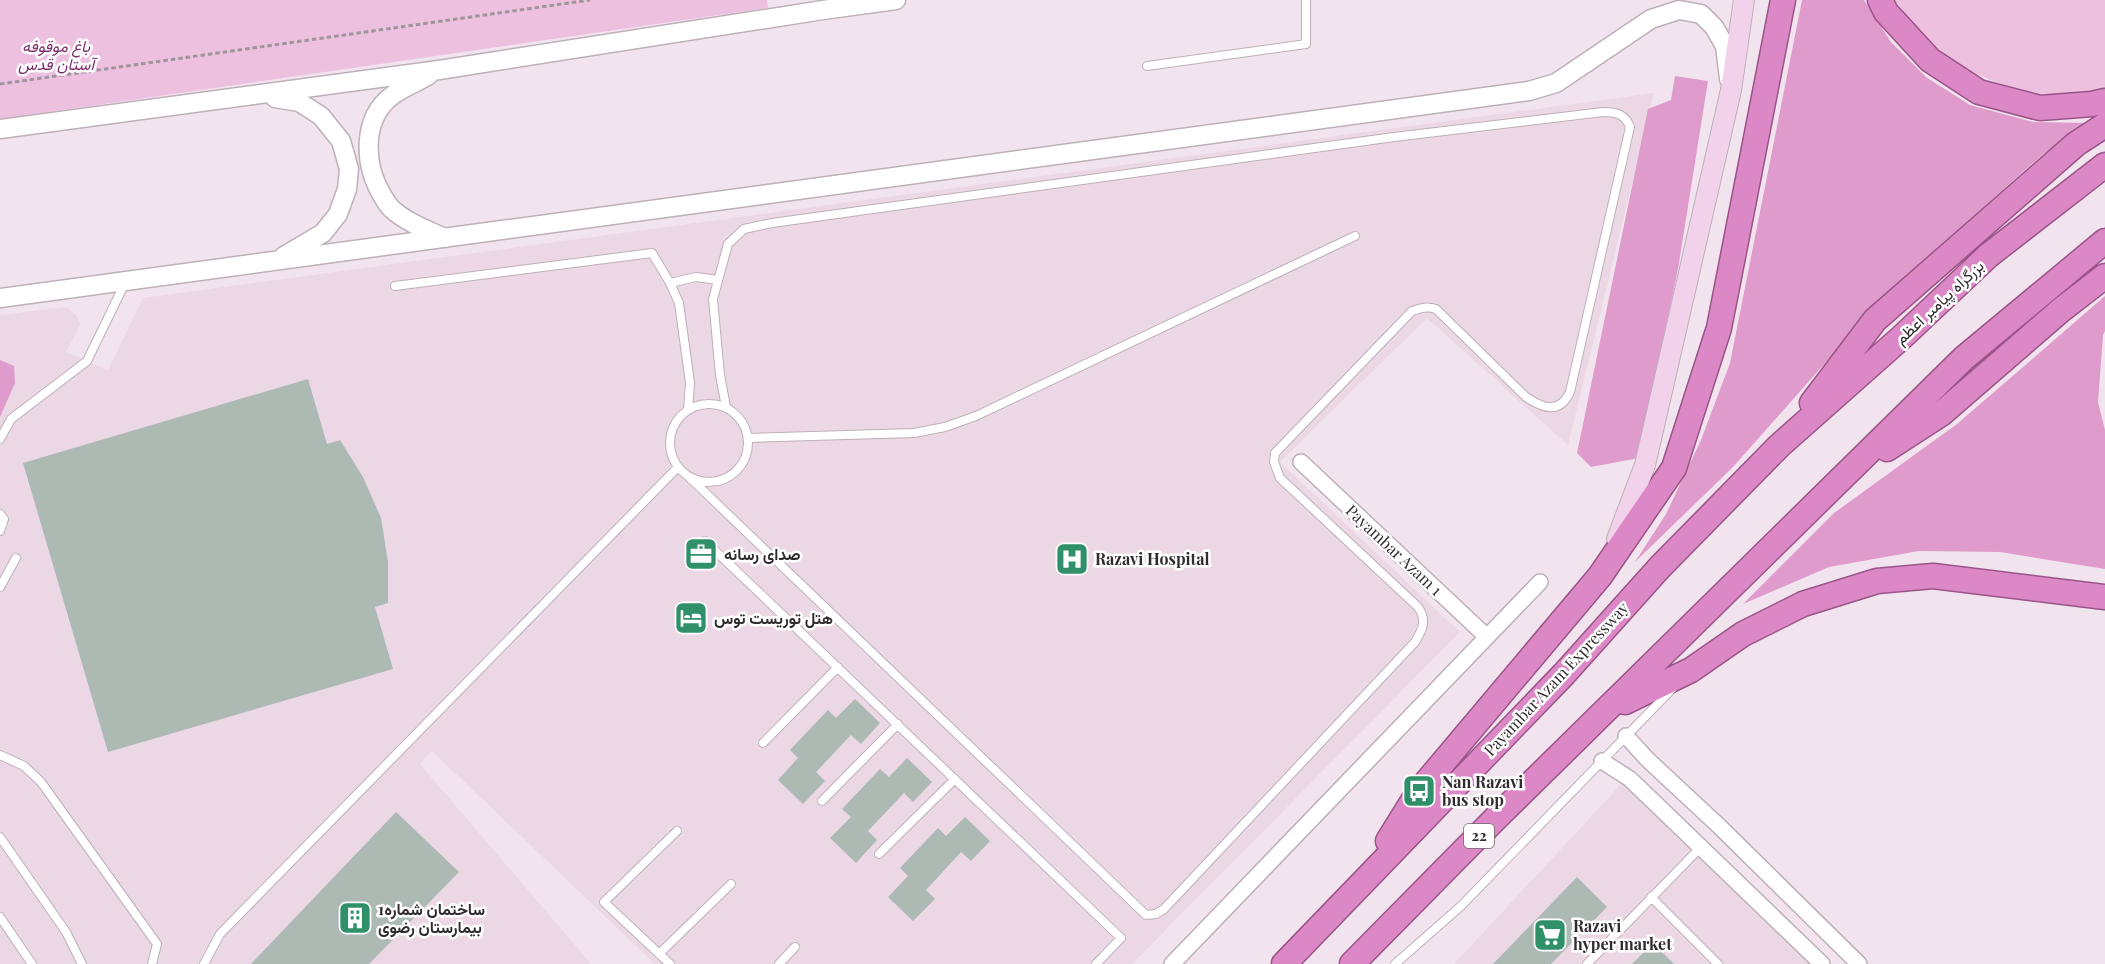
<svg xmlns="http://www.w3.org/2000/svg" width="2105" height="964" font-family="'Playfair Display',Vazirmatn,serif">
<style>
.built{fill:#ecd7e5}
.green{fill:#eec0e0}
.forest{fill:#df9bcb}
.building{fill:#acbab3}
.lines{fill:none;stroke-linecap:round;stroke-linejoin:round}
.service-casing{stroke:#bdb0b9;stroke-width:10}
.minor-casing{stroke:#bdb0b9;stroke-width:18}
.tertiary-casing{stroke:#bdb0b9;stroke-width:21}
.secondary-casing{stroke:#bdb0b9;stroke-width:22}
.trunk-casing{stroke:#9a5488;stroke-width:27}
.path{stroke:#a0959d;stroke-width:3;stroke-dasharray:4.5 3;stroke-linecap:butt}
.service{stroke:#fff;stroke-width:8}
.minor{stroke:#fff;stroke-width:15}
.tertiary{stroke:#fff;stroke-width:18}
.secondary{stroke:#f2d2ea;stroke-width:20}
.trunk{stroke:#dc88c6;stroke-width:24}
.labels{text-anchor:middle;stroke-width:5;stroke-linejoin:round;paint-order:stroke}
.shield{fill:#fff;stroke:#6f6b6d;stroke-width:1.5}
.shield-label{font-size:15px;font-weight:bold;fill:#312b2f}
.park-label{font-size:16px;font-style:italic;fill:#7d2e6b;stroke:#fff}
.street-label{font-size:16px;fill:#312b2f;stroke:#fff}
.poi-label{font-size:16px;font-weight:bold;fill:#312b2f;stroke:#fff;text-anchor:start}
</style>
<rect width="100%" height="100%" fill="#f2e4ee"/>
<path class="built" d="M1654,93L1568,445L1427,318L1280,462L1460,632L1132,964H655L432,751L420,764L591,964H0V315L67,307L77,316L80,325L66,352L108,370L143,298Z
M1625,780L1813,964H1454Z"/>
<path class="green" d="M0,0H767L768,8L0,119Z
M1895,0H2105V88L2088,94H2026L1971,72L1926,41Z"/>
<path class="forest" d="M1802,0H1864L1891,42L1926,77L1970,105L2033,122L2088,123L2042,155L1888,292L1733,467L1635,562L1666,514L1701,440L1730,363Z
M1675,76L1708,81L1678,269L1639,458L1591,467L1577,453L1648,109L1671,100Z
M2105,296V331L2103,335L2098,402L2105,430V569L2000,552L1919,551L1829,567L1743,604L1834,513L1957,424Z
M0,360L14,366L15,383L0,417Z"/>
<path class="building" d="M308,379L327,444L340,440L363,477L381,518L388,562V603L375,607L393,669L108,752L23,463Z
M855,699L880,723L861,744L851,735L816,772L825,781L803,804L778,780L798,758L790,750L828,710L836,718Z
M907,758L932,782L913,802L904,793L868,831L877,840L856,863L830,838L851,817L842,809L880,769L889,777Z
M396,812L459,872L369,964H251Z
M965,817L990,841L971,861L961,852L926,890L935,899L913,921L888,897L908,876L900,868L938,828L946,836Z
M1577,877L1607,907L1551,964H1493Z
M1653,943L1674,964H1632Z"/>
<g class="lines">
<g class="service-casing">
<path id="service" d="M1147,66L1306,44V0
M670,283L696,277L718,280
M395,286L652,253L670,283L679,303L690,383L688,410
M670 443a39 39 0 1 1 78 0a39 39 0 1 1-78 0Z
M749,438L914,433L945,427L976,416L1355,236
M0,439L11,419L87,361L125,283
M688,476L1146,915L1156,914L1164,909L1415,642C1423,629 1427,620 1418,607L1280,478L1274,462L1275,453L1412,311C1421,308 1427,306 1436,309L1526,397C1543,408 1559,415 1570,392L1630,127C1625,114 1616,112 1603,112L1394,137L772,223L744,229L728,244L713,299L720,375L726,407
M0,514L4,519L0,531
M705,541L1121,938L1096,964
M0,587L16,558
M763,743L838,667
M0,755L24,766L41,782L157,944L152,964
M822,801L898,724
M0,837L66,932L82,964
M879,854L955,779
M1651,897L1718,964
M0,917L32,964
M659,954L731,884
M204,964L220,934L678,467
M670,964L604,902L677,831
M779,964L795,947
M1395,964L1461,906L1673,688
M1587,964L1697,851"/>
</g>
<g class="minor-casing">
<path id="minor" d="M1301,462L1487,637
M1626,736L1648,760L1720,827L1859,964
M1602,761L1630,779L1822,964
M1172,964L1540,582"/>
</g>
<g class="tertiary-casing">
<path id="tertiary" d="M429,75C418,82 404,87 393,95C361,118 364,165 382,195C385,200 388,206 393,210C408,223 427,230 445,238
M275,98L299,102L321,116L341,141L349,169L347,189L338,214L323,233L284,256
M0,129L439,70L823,10L896,0
M0,298L1529,91L1556,83L1651,19L1679,10L1701,14L1714,27L1725,46L1729,79"/>
</g>
<g class="secondary-casing">
<path id="secondary" d="M1617,539L1645,465L1731,90L1744,0"/>
</g>
<g class="trunk-casing">
<path id="trunk" d="M1880,0L1886,12L1930,60L1979,92L2040,108L2092,104L2105,101
M1812,403L1875,320L2076,144L2105,125
M1887,449L1941,414L2061,310L2105,276
M1625,702L1691,670L1743,634L1803,604L1877,581L1933,576L2105,597
M1388,841L1419,791L1600,576L1674,468L1719,328L1783,0
M1284,964L1564,674L1660,567L1779,446L1902,337L1989,255L2105,165
M1352,964L1494,820L1964,358L2105,241"/>
</g>
<path class="path" d="M0,84L590,0"/>
<use href="#service" class="service"/>
<use href="#minor" class="minor"/>
<use href="#tertiary" class="tertiary"/>
<use href="#secondary" class="secondary"/>
<use href="#trunk" class="trunk"/>
</g>
<defs>
<g id="office-square" transform="scale(1.725)"><rect x="-9" y="-9" width="18" height="18" rx="4" fill="#2f9069" stroke="#fff"/><path d="M-6-3h4V-5.5h4V-3h4V5H-6ZM-1-4.5V-3h2v-1.5ZM-6 0V1H6V0Z" fill="#fff"/></g>
<g id="hospital-square" transform="scale(1.725)"><rect x="-9" y="-9" width="18" height="18" rx="4" fill="#2f9069" stroke="#fff"/><path d="M-5-5h3v3.5h4V-5h3V5h-3V1.5h-4V5h-3Z" fill="#fff"/></g>
<g id="hotel-square" transform="scale(1.725)"><rect x="-9" y="-9" width="18" height="18" rx="4" fill="#2f9069" stroke="#fff"/><path d="M-6-4.5h1.5V1H6V5H4.5V3h-9V5H-6ZM-4 0a1.8 1.8 0 1 1 3.6 0ZM.5 0V-2.5h3Q6-2.5 6 0Z" fill="#fff"/></g>
<g id="bus-square" transform="scale(1.725)"><rect x="-9" y="-9" width="18" height="18" rx="4" fill="#2f9069" stroke="#fff"/><path d="M-5-6H5V4H4V6H2V4H-2V6H-4V4H-5ZM-3.5-4V0h7V-4ZM-3.5 1.2v1.5H-2V1.2ZM2 1.2v1.5H3.5V1.2Z" fill="#fff"/></g>
<g id="building-square" transform="scale(1.725)"><rect x="-9" y="-9" width="18" height="18" rx="4" fill="#2f9069" stroke="#fff"/><path d="M-4-6H4V6H1V3H-1V6H-4ZM-2.5-4.3h1.7v1.8h-1.7ZM.8-4.3h1.7v1.8H.8ZM-2.5-1h1.7V.8h-1.7ZM.8-1h1.7V.8H.8Z" fill="#fff"/></g>
<g id="supermarket-square" transform="scale(1.725)"><rect x="-9" y="-9" width="18" height="18" rx="4" fill="#2f9069" stroke="#fff"/><path d="M-6-5.5h2.5l.6 2H6L4.5 2H-2.5L-4.4-4H-6ZM-1.5 3.2a1.3 1.3 0 1 0 .1 0ZM3 3.2a1.3 1.3 0 1 0 .1 0Z" fill="#fff"/></g>
</defs>
<g fill-rule="evenodd">
<use href="#office-square" x="701" y="554"/>
<use href="#hospital-square" x="1072" y="559"/>
<use href="#hotel-square" x="691" y="618"/>
<use href="#bus-square" x="1419" y="791"/>
<use href="#building-square" x="355" y="918"/>
<use href="#supermarket-square" x="1550" y="935"/>
</g>
<g class="labels">
<rect class="shield" x="1464" y="824" width="30" height="24" rx="4.5"/>
<g class="shield-label">
<text x="1479" y="841">22</text>
</g>
<g class="park-label">
<text x="56" y="52">باغ موقوفه<tspan x="56" dy="18">آستان قدس</tspan></text>
</g>
<g class="street-label">
<text transform="translate(1939 302) rotate(-43)" y="6">بزرگراه پیامبر اعظم</text>
<text transform="translate(1394 550) rotate(43)" y="6">Payambar Azam 1</text>
<text transform="translate(1556 679) rotate(-47)" y="6">Payambar Azam Expressway</text>
</g>
<g class="poi-label">
<text x="724" y="560">صدای رسانه</text>
<text x="1095" y="565">Razavi Hospital</text>
<text x="714" y="624">هتل توریست توس</text>
<text x="1442" y="788">Nan Razavi<tspan x="1442" dy="18">bus stop</tspan></text>
<text x="378" y="915">ساختمان شماره1<tspan x="378" dy="18">بیمارستان رضوی</tspan></text>
<text x="1573" y="932">Razavi<tspan x="1573" dy="18">hyper market</tspan></text>
</g>
</g>
</svg>
